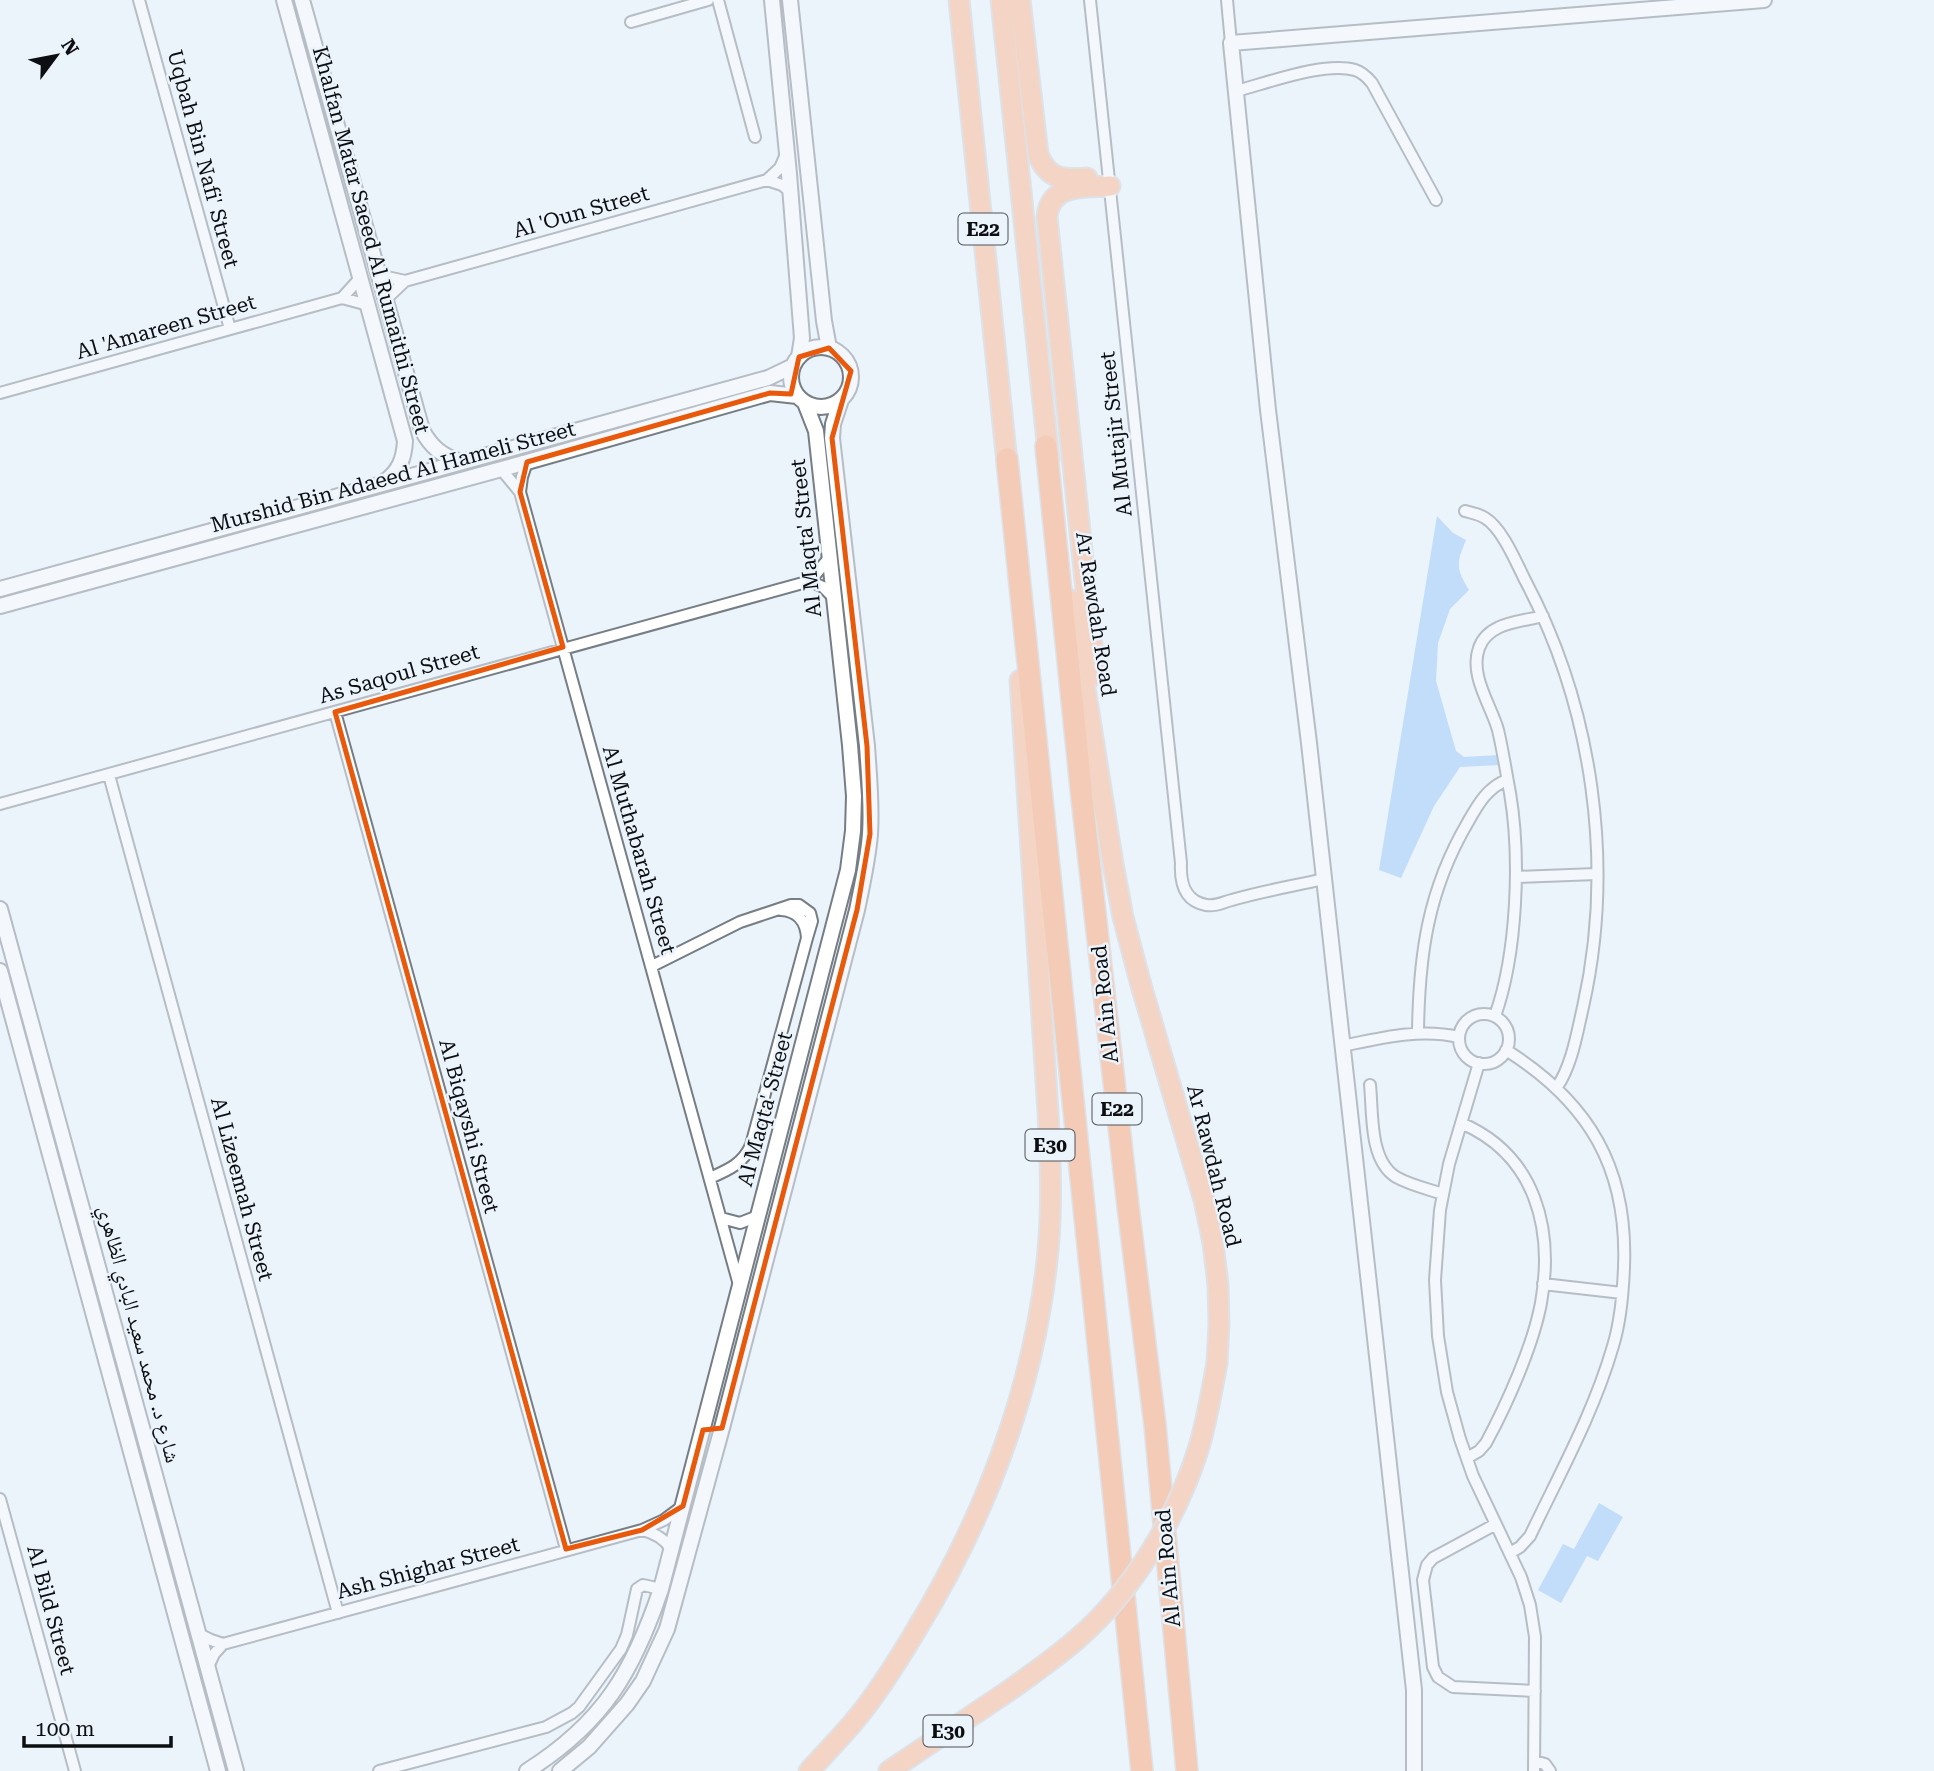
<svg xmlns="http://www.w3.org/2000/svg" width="1934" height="1771" font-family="'Roboto Serif','Noto Naskh Arabic',serif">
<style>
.park{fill:#8ec4f8}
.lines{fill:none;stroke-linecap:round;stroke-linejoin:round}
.minor-casing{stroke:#767d84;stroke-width:14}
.tertiary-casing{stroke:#767d84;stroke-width:18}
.trunk-casing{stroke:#cecfcf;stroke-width:23}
.motorway-casing{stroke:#cecfcf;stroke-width:24}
.minor{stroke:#fff;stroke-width:10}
.tertiary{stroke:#fff;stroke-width:14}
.trunk{stroke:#feaf82;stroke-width:19}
.motorway{stroke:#fe9b62;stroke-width:21}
.trunk-bridge-casing{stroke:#cecfcf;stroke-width:23;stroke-linecap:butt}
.trunk-bridge{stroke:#feaf82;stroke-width:19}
.marked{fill:none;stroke:#e8590c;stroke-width:5;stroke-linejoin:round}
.labels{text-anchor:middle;stroke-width:5;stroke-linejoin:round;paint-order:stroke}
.shield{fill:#ebf3fb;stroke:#4f5357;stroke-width:2}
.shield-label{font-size:19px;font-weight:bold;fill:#0c0e11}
.street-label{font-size:21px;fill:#0c0e11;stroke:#ebf3fb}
</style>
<rect width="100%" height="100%" fill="#ebf3fb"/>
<path class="park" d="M1437,516L1453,533L1466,540C1456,564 1456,568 1469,590L1450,609L1438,643L1436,681L1456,751L1464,757L1499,755L1500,765L1460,767L1434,806L1401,878L1379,870Z
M1599,1503L1623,1517L1598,1561L1587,1556L1561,1603L1538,1590L1563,1544L1574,1549Z"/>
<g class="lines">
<g class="minor-casing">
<path id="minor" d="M139,0L230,329
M718,0L755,137
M1090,0L1181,863C1180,882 1184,901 1206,905C1216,907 1223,902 1232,900C1262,891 1294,886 1324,879
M1227,0L1231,43
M631,22L708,0
M1236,91C1267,83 1325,61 1355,70C1362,72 1367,77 1372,83L1436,200
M767,180L782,185L791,192
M378,275L405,281L767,180L780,168L786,154
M342,298L368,305
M385,300L405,281
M0,393L342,298L361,277
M501,469L520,492L739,1285
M520,492L522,477L527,462
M1465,511C1472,513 1479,514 1485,518C1502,528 1516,562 1525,580C1593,708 1615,865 1583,1007C1577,1033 1572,1065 1557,1087
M810,581L823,587L833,597
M335,712L566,1549
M109,775L338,1613
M0,804L810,581L829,558
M1516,877L1596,874
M781,910C798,911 806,921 807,938
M652,966L740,922L791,905H799L810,913L812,921L807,938L751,1145C743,1164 728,1170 710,1178
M1459 1039a25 25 0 1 1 50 0a25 25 0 1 1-50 0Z
M1495,1016C1517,954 1521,858 1510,793C1506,772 1503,751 1498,730C1491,705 1469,675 1479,648C1488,622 1521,622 1543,616
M1418,1032C1419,954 1428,890 1468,822C1478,804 1488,787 1507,780
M1342,1046C1381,1038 1419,1028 1459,1037
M1506,1050C1589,1102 1628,1168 1624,1267C1623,1294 1621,1320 1613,1346C1594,1412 1560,1473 1530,1536L1520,1547L1510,1553
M1479,1063L1449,1164L1440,1210L1435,1280L1438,1336L1447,1392L1460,1439L1473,1476L1521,1577L1530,1605L1535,1637L1534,1771
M1370,1085C1373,1114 1369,1160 1396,1177C1410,1185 1428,1189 1443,1194
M1461,1123C1536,1155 1554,1229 1541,1303C1533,1346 1507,1404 1486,1443L1479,1451L1467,1458
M721,1218L740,1223L758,1216
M1543,1284L1622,1293
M0,1499L75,1771
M1496,1524L1433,1558L1427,1565L1423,1580L1433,1667L1438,1677L1453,1687L1535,1691
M642,1530C655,1533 664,1538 671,1549
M199,1634L211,1640L223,1644L642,1530L664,1520L683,1506
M208,1667L214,1654L223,1644
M1534,1761L1545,1764L1550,1771
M379,1771L546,1727L572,1713L579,1707L621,1649L627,1635L637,1589L643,1585L661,1589"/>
</g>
<g class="tertiary-casing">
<path id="tertiary" d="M284,0L405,441C404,459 399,472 384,482
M302,0L422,430C431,447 442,456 461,462
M772,0L789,174L802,338L799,357
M790,0L824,321L829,348
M791 377a30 30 0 1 1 60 0a30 30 0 1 1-60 0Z
M0,589L768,378L793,366
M0,606L527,462L770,393L797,396
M0,909L236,1771
M0,971L218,1771
M527,1771C603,1723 633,1672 661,1589L848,870L853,831L854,796L850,745L816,431L805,403
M560,1771L589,1747L627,1704L643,1681L667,1629L722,1428L857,910C862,885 868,860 870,834C872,805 869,776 867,746L832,438L833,424L841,400
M1414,1771V1690L1309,743L1268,410L1231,43L1764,0"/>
</g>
<g class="trunk-casing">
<path id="trunk" d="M959,0L1008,472
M1001,0L1049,460
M1020,0L1038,154C1047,179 1063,180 1087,178
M1071,600L1113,864L1123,917L1141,985L1204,1200L1213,1243L1218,1285L1219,1324L1217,1363
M1095,675L1047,217C1050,183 1084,188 1110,186
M809,1771C824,1755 838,1740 852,1724C876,1696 896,1664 915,1632C988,1513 1038,1379 1049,1239C1052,1196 1050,1154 1048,1112L1020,680
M889,1771L1007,1692"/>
</g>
<g class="motorway-casing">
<path id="motorway" d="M1046,446L1082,798L1128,1206L1155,1425L1187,1771
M1007,459L1142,1771"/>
</g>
<use href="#minor" class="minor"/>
<use href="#tertiary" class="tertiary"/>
<use href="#trunk" class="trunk"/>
<use href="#motorway" class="motorway"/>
<g class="trunk-bridge-casing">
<path id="trunk-bridge" d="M1007,1692C1031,1675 1054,1659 1076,1640C1133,1591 1177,1518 1199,1447C1207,1419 1212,1391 1217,1363"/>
</g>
<use href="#trunk-bridge" class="trunk-bridge"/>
</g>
<path d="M0 0H1934V1771H0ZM829,348L851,371L832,438L867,746L870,834L857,910L722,1428L703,1430L683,1506L642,1530L566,1549L335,712L563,647L520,492L527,462L770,393L791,394L799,357Z" fill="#ebf3fb" fill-opacity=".55" fill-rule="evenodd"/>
<path class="marked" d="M829,348L851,371L832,438L867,746L870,834L857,910L722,1428L703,1430L683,1506L642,1530L566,1549L335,712L563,647L520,492L527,462L770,393L791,394L799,357Z"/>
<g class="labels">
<g class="shield">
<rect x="958.5" y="213.5" width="49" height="31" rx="5"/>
<rect x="1092.5" y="1093.5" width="49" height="31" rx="5"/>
<rect x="1025.5" y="1129.5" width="49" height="31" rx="5"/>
<rect x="923.5" y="1715.5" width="49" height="31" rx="5"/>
</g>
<g class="shield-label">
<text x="983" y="236">E22</text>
<text x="1117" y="1116">E22</text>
<text x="1050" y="1152">E30</text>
<text x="948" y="1738">E30</text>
</g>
<g class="street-label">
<text transform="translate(203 159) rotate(75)" y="7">Uqbah Bin Nafi' Street</text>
<text transform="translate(581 212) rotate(-16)" y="7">Al 'Oun Street</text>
<text transform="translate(371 240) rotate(75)" y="7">Khalfan Matar Saeed Al Rumaithi Street</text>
<text transform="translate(166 327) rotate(-16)" y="7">Al 'Amareen Street</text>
<text transform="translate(1116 434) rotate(-96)" y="7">Al Mutajir Street</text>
<text transform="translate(393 477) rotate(-15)" y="7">Murshid Bin Adaeed Al Hameli Street</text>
<text transform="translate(806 538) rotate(-96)" y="7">Al Maqta' Street</text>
<text transform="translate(1096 614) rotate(81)" y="7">Ar Rawdah Road</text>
<text transform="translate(399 674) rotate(-16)" y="7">As Saqoul Street</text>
<text transform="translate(639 850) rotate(74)" y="7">Al Muthabarah Street</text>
<text transform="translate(1105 1004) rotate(-96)" y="7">Al Ain Road</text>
<text transform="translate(765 1109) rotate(-75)" y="7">Al Maqta' Street</text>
<text transform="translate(469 1126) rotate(75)" y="7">Al Biqayshi Street</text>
<text transform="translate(1214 1166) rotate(76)" y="7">Ar Rawdah Road</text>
<text transform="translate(242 1189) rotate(75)" y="7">Al Lizeemah Street</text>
<text transform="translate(139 1334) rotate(75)" y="7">شارع د. محمد سعيد البادي الظاهري</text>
<text transform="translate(428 1568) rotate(-15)" y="7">Ash Shighar Street</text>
<text transform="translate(1168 1568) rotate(-95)" y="7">Al Ain Road</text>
<text transform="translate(51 1610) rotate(75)" y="7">Al Bild Street</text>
</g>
</g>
<g transform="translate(56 56) rotate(58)" stroke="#ebf3fb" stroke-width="5" paint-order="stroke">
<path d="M0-5L12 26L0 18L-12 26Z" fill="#0c0e11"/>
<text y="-10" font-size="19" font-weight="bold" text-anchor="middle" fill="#0c0e11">N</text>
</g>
<path d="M24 1736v10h147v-10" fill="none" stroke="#0c0e11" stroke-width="3.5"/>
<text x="35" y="1736" font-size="21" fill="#0c0e11" stroke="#ebf3fb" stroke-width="5" paint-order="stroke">100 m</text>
</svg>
